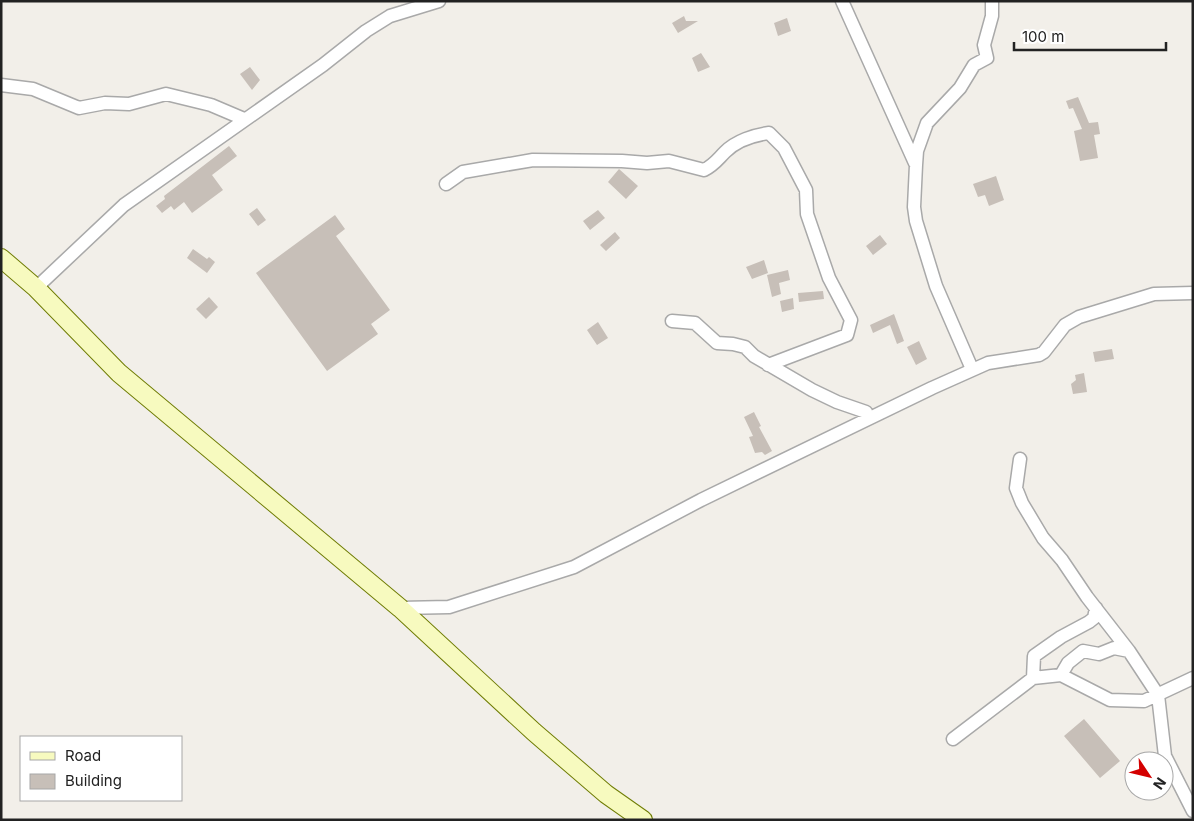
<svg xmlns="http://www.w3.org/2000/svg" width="1194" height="821" font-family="Inter,sans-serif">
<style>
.building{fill:#c7bfb8}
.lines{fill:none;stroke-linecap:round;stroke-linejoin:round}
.street-casing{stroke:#a9a9a9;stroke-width:15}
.secondary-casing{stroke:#707d05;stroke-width:20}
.street{stroke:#fff;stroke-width:12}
.secondary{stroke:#f7fabf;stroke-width:18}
</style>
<rect width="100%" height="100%" fill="#f2efe9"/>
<path class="building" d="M684,16L686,21H698L678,33L672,23Z
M787,18L791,31L778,36L774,23Z
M701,53L710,67L698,72L692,58Z
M250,67L260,80L252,90L240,74Z
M1078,97L1089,123L1098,122L1100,134L1094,135L1098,158L1080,161L1074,131L1082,129L1073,108L1069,109L1066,101Z
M229,146L237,156L212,175L223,190L192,213L184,202L174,210L171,206L162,213L156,206L165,199L164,196Z
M619,169L638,186L626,199L608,182Z
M996,176L1004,200L989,206L985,195L978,197L973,184Z
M257,208L266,220L258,226L249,214Z
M598,210L605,218L590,230L583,221Z
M335,215L345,229L336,236L390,310L371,324L378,334L327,371L256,273Z
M615,232L620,238L606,251L600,245Z
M880,235L887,244L873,255L866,246Z
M193,249L207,259L209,257L215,262L207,273L187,258Z
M764,260L768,273L752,279L746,267Z
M788,270L790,280L779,283L781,294L772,297L767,275Z
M823,291L824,299L799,302L798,293Z
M209,297L218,307L206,319L196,309Z
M793,298L794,309L782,312L780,301Z
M894,314L904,341L897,344L890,325L873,333L870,325Z
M598,322L608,338L597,345L587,330Z
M919,341L927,359L916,365L907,347Z
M1112,349L1114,359L1095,362L1093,352Z
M1084,373L1087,392L1073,394L1071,384L1076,380L1075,375Z
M754,412L761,426L759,427L772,451L765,455L762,452L755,453L749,437L753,436L744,417Z
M1084,719L1120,761L1100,778L1064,736Z"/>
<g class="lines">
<g class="street-casing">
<path id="street" d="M842,1L915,163
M1,85L33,89L79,108L105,103L129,104L166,94L211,105L244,119
M446,184L463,172L533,160L622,161L647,163L669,161L704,170C714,165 717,160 725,152C736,141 754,135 769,133L784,148L806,190L807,214L829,278L851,320L847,335L768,365
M36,288L124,205L323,65L366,31L390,16L439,1
M672,321L695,323L717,343L733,344L745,347L754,356L812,390L837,402L866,412
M972,369L936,286L916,221L914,207L916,165L917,151L927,123L960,88L974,65L987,58L984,45L992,16V1
M1020,459L1016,488L1022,503L1043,538L1062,560L1087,597L1129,651L1158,695L1165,756L1193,811
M400,608L449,607L574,567L701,500L932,388L988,363L1039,355L1044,352L1065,325L1079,317L1154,294L1193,293
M1061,675L1068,663L1083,651L1099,654L1114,648L1129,651
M1033,678L1034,656L1061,637L1089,622L1094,618L1096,608
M953,739L1033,678L1061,675L1110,700L1144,701L1193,678"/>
</g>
<g class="secondary-casing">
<path id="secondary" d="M1,258L36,288L119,373L400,608L534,732L606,794L643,820"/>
</g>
<use href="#street" class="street"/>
<use href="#secondary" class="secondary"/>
</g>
<rect width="1194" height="821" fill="none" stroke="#222222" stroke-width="5"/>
<rect x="20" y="736" width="162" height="65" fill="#ffffff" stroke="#a7a7a7"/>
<rect x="30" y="752" width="25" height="8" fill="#f7fabf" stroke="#a7a7a7"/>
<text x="65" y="761" font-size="15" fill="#222222">Road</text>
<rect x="30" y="774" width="25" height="15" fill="#c7bfb8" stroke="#a7a7a7"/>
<text x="65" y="786" font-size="15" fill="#222222">Building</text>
<g transform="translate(1149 776) rotate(125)"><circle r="24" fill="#ffffff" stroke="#a7a7a7"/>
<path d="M0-4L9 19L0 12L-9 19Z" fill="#d40000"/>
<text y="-8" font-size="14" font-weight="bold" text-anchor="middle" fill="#222222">N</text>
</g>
<path d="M1014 42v8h152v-8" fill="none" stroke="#222222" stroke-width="2.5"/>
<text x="1022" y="42" font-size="15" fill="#222222" stroke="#ffffff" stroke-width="4" paint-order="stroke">100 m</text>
</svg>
